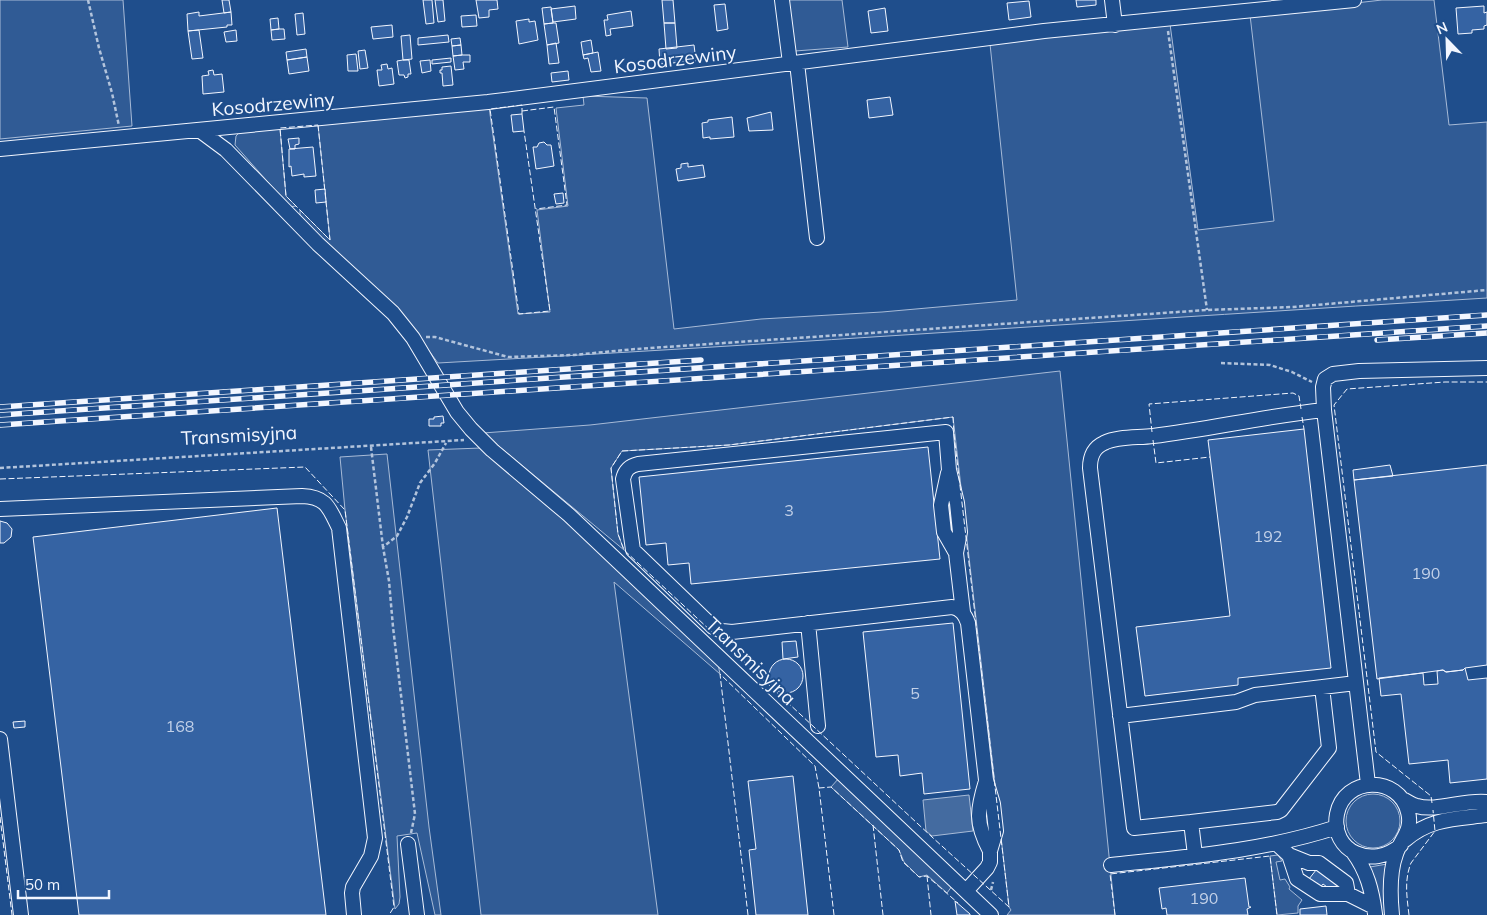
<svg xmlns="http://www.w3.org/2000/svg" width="1487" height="915" font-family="Mulish,sans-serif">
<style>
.green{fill:#305b95;stroke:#a8bbd7}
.water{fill:#446ba0;stroke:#a8bbd7}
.building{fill:#3563a3;stroke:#f2f6ff}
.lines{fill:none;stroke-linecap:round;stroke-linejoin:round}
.minor-casing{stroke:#f2f6ff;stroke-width:16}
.path{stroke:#b3c4dc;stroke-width:2.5;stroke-dasharray:4 2.5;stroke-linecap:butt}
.minor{stroke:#1f4e8c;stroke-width:14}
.rail-casing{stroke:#f2f6ff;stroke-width:5.5}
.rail{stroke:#1f4e8c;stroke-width:4;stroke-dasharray:11;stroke-linecap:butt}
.fence{stroke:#f2f6ff;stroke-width:1;stroke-dasharray:6 2.5;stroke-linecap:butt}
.labels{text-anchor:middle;stroke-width:4;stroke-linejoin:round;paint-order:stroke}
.number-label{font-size:16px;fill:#c3d1e8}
.street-label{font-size:19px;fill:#f2f6ff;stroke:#1f4e8c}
</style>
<rect width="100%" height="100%" fill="#1f4e8c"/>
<path class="green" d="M0,0H123L132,126L0,139Z
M788,0H842L848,47L795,51Z
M1382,0H1434L1449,125L1487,122V298C1137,319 788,344 438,363L408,322L336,253L300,215V210L330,240L318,125L489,107L518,314L550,312L537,210L568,206L556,108L584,105L583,96L647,98L674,329L761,319L882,312L1017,300L990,44L1170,24L1198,230L1274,221L1250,15Z
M280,129L286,196L296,206L290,207L235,145L236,136L240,132Z
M1060,371L1115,915H1007L1011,910L1009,907L953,417L729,445L622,451L611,468L618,534L624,550L483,433L590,425Z
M481,448L611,561L718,664L720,674L614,582L658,915H481L428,450Z
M387,454L429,827L441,915H435L417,833L397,836L400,897L399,904L395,909L345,510L340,457Z
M839,778L952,886L947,893L927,875L919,877L904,862L899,850L831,787Z
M1346 821a27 27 0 1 1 54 0a27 27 0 1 1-54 0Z
M1278,855L1282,861L1276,862L1280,880L1285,879L1290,887L1289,889L1302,900L1298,906V913L1277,915L1270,856Z
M1387,864L1386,915H1382L1379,895L1370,867Z"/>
<path class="water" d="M969,795L973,831L932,836L926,831L923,800Z"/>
<path class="building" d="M222,0H229L231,12L224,13Z
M423,0H432L434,23L426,24Z
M435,0H443L445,21L438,22Z
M476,0H497L498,9L489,10V17L479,18Z
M662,0H673L675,23H664Z
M1076,0H1096V5L1077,7Z
M1029,1L1031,17L1009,20L1007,3Z
M725,4L728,29L717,31L714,5Z
M575,6L576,19L553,22L551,9Z
M1484,6V13L1487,12V25L1484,26V29L1472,30V33L1458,34L1456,8Z
M551,7L553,23L544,24L542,8Z
M885,8L888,31L871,33L868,11Z
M631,11L633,26L610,29L611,35L606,36L604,20H608L607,15Z
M199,12V16L231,12L232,25H227V27L188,31L187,14Z
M303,13L305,34L297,35L295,14Z
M476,15L477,26L462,27L461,16Z
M278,18L279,29L271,30L270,19Z
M529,19V22L535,21L538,40L519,44L516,21Z
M553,23H556L559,43L547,45L544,24Z
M664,23H675L677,48L666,49Z
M392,25L393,37L373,39L371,27Z
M279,29H284L285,39L272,40L271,30Z
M199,30L203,58L192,59L188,31Z
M236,30L237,41L226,42L224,32Z
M410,35L412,59L403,60L401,36Z
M448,35L449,42L418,45V38Z
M460,38L461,45L452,46L451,39Z
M591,40L593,53L583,55L581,42Z
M556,43L559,63L549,64L547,45Z
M461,45L462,55L453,56L452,46Z
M694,45L696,61L660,64L659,49Z
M306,49L307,57L287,60L286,52Z
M365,50L368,68L360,69L358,51Z
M598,52L601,71L591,72L588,58L584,59L583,55Z
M356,54L358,71H348L347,55Z
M462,55H470V62H463L464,69L455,70L453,56Z
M307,57L309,71L289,74L287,60Z
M451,58V62L432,64V60Z
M403,60H409L411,74H408V77L405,78L404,75H399L397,61Z
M430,60L431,71L422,73L420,61Z
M387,64L388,69L392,68L394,84L379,86L377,70H382L381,65Z
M451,66L453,85L443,86L442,73H440V70H442V67Z
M213,70L214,75L222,74L224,92L203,94L202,76L209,75L208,71Z
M568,71L569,80L552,82L551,73Z
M890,97L893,115L869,118L867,100Z
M771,112L773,130L749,131L747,118Z
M522,114L524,131L513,132L511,115Z
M732,117L734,137L710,139V137L703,138L702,123L708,122V120Z
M299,138V144L295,145V149H290L288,139Z
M544,142L547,145H551L554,166L536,169L533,147H537L539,143Z
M313,147L316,176L304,177V174L292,176L291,166L289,167V149Z
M688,163V167L703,165L705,177L678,181L676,169L681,168V164Z
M325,189L326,202L316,203L315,190Z
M563,193L564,203L556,204L554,194Z
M443,416L444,423H441V426H429V419H434V417Z
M1304,429L1331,668L1238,678V685L1145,696L1136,627L1230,616L1208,440Z
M928,447L940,559L691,584L689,563L668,565L666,543L646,545L639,477Z
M1390,465L1393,476L1354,480L1353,470Z
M1487,465V665L1465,668L1463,670L1446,672L1443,670L1377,679L1354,480Z
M277,508L326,915H79L33,537Z
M0,521L7,523L12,529L11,537L4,543H0Z
M953,623L970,789L924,794L922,773L900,776L898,755L876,757L863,632Z
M796,641L798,657L783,659L782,642Z
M769 676a17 17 0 1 1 34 0a17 17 0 1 1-34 0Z
M1465,668L1468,680L1487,678V779L1450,783L1448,760L1409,764L1401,694L1381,696L1379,678L1423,673L1424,685L1438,684L1437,671L1443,670L1446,672L1463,670Z
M25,721V727L14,728L13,722Z
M793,776L808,915H756L749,850L756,849L748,781Z
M1320,865L1341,882L1334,892L1323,884L1316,893L1305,884Z
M1245,878L1249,907H1251L1247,909L1248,915H1167L1166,908L1162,909L1159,888Z
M955,901L970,914V915H957Z
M1326,906L1327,915H1300V909Z"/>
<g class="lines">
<g class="minor-casing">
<path id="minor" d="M782,0L790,63
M1112,0L1115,25
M797,63L817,238
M199,130L226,150L318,244L393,313L413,338L457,412L471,429L492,450L569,515L991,915
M0,149L488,102L1044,31L1354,0
M1324,410L1368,784
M948,473L941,505L944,532L956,553
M0,509L302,496C327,497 329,508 339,528L375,838L371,856L353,887L352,893L354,915
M963,612L956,553L960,532L957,503L949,470L946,432L638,464C629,466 625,470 623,479L633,550L713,627L722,631L732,632L952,607C961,609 965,614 968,623L986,780L993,804L996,831L990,851V862L987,868L966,891
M808,623L818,726
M1120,716L1236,702L1255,695L1356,683
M0,739L21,915
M986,781C977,810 975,823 990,851
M1402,799C1407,801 1412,805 1417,806C1436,812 1465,799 1487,802
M1191,822L1277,812L1281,810L1329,748L1322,687
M1405,840C1430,818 1456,819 1487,815
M408,844L417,915
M1277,844L1289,855L1297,879L1320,894H1348L1374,907
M1353,852C1367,871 1372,890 1375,914
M1195,855L1191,822L1134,828L1090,468C1090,457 1093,448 1104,443C1118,436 1138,438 1153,436C1210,429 1267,416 1324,410L1323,387L1325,379L1333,374L1359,371L1487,368
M1289,855L1309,863H1319L1346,883L1348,894
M1111,865C1187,857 1264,851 1337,827
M1392,915C1390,895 1389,873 1396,854C1401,839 1413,830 1408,812C1399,775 1344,776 1337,814C1330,852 1373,870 1401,845"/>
</g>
<path class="path" d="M88,0L99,48L112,93L119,126
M1168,31L1207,310
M426,337H435L508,357L574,355L636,349L1207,310L1293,307L1487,290
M1221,363L1270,365L1292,372L1312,382
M371,447L383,547
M0,468L464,440
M411,833L415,814L393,627L389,581L383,547L397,536L407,517L420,483L435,463L446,443
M991,890L993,882"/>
<use href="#minor" class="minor"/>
<g class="rail-casing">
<path id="rail" d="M1377,340L1487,333
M0,407L701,360
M0,415L1487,315
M0,425L1487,326"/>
</g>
<use href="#rail" class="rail"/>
<path class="fence" d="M522,111L554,107L567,205L536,209
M522,114V105L490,109L519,314L550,311L524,131
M318,125L330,240L286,196L280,128Z
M953,417L954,434L1009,907L932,837L624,550L618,534L611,468L622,451L729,445Z
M1302,417L1304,429
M1152,432L1149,404L1293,393L1299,396L1301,409
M1153,440L1156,463L1210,457
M0,479L305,467L345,510L394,907L389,915
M1432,803L1431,796L1376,752L1334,405L1347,389L1445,382H1487
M0,817L12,915
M873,825L883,915
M927,876L931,915
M748,915L720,674L815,766L819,788
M834,915L819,788L831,787L899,850L903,862L919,877L927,876L958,903
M1115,915L1110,874L1270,856L1277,915
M1409,915C1407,898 1404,880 1411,863L1435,831L1433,810"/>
</g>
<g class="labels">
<g class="number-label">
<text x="789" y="516">3</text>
<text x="1268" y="542">192</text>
<text x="1426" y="579">190</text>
<text x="915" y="699">5</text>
<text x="180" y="732">168</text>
<text x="1204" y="904">190</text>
</g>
<g class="street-label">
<text transform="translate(675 59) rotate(-7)" y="7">Kosodrzewiny</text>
<text transform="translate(273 104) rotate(-5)" y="7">Kosodrzewiny</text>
<text transform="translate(239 435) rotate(-3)" y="7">Transmisyjna</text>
<text transform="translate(751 661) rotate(44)" y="7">Transmisyjna</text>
</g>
</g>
<g transform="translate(1447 40) rotate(337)" stroke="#1f4e8c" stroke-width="4" paint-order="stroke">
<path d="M0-4L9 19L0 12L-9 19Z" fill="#f2f6ff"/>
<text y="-8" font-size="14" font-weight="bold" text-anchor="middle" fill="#f2f6ff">N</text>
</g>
<path d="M18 890v8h91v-8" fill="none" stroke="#f2f6ff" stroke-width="2.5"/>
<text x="25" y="890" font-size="15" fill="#f2f6ff" stroke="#1f4e8c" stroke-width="4" paint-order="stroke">50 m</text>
</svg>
